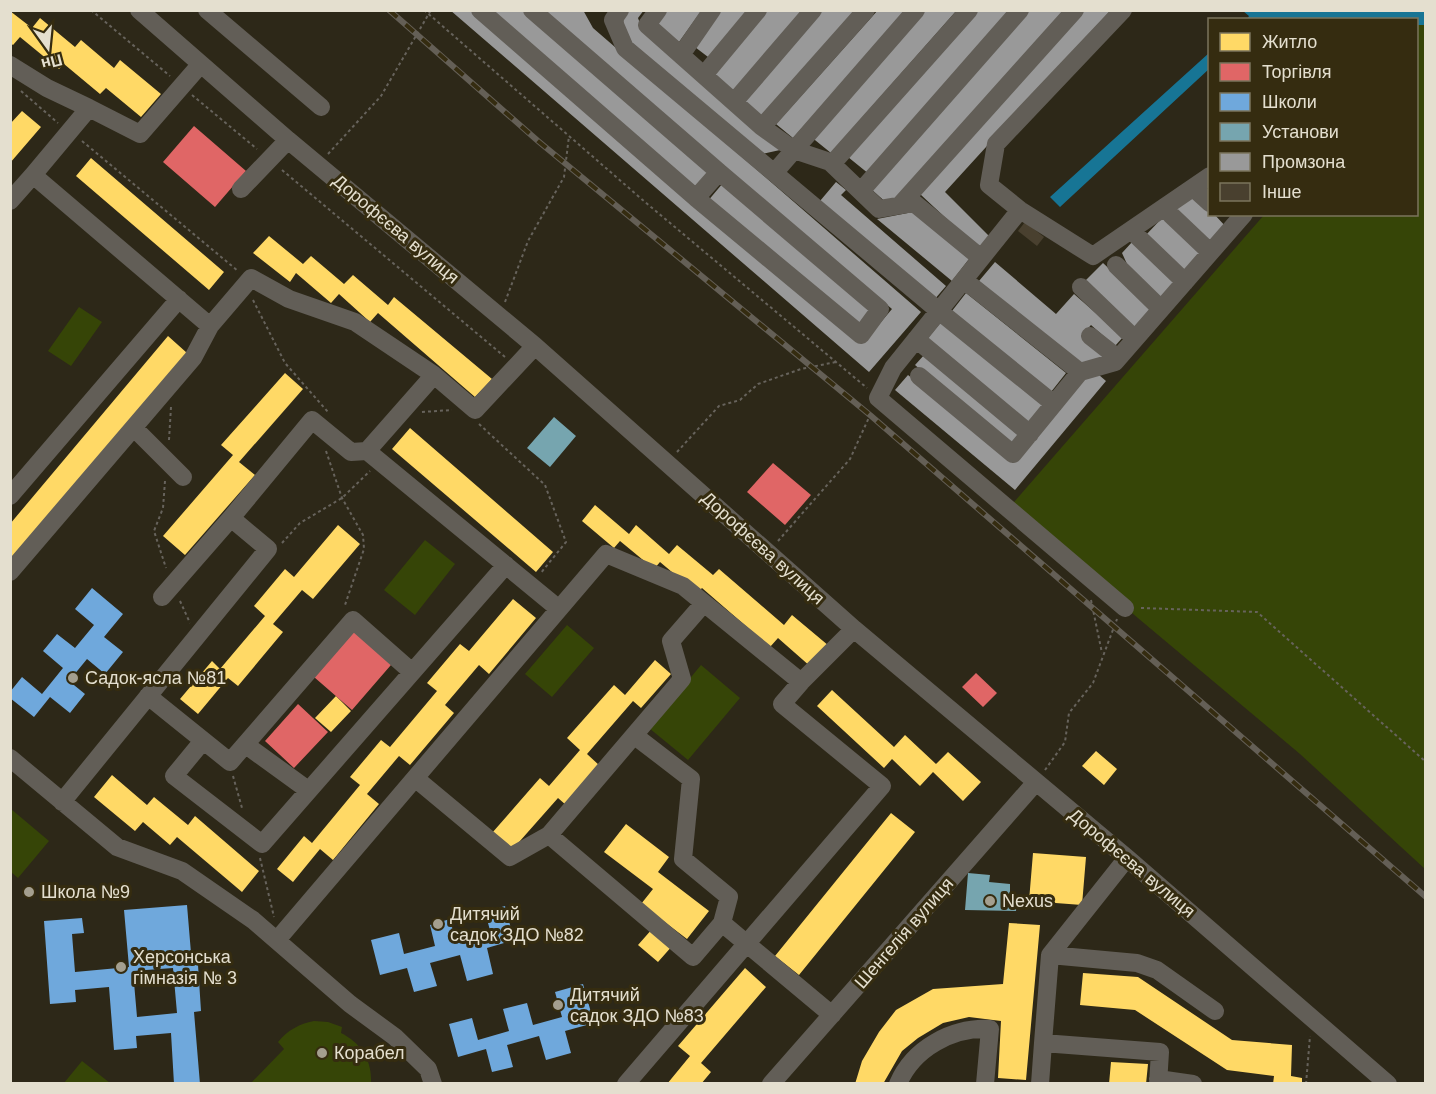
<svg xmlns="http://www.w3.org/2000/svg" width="1436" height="1094" font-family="Arial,sans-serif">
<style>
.green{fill:#364507}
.water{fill:#177595}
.homes{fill:#ffd966}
.shops{fill:#e06666}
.schools{fill:#6fa8dc;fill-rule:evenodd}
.public{fill:#76a5af}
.industry{fill:#999}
.building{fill:#49402f}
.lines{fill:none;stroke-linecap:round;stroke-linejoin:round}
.path{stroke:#67635c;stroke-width:2;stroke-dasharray:3 3;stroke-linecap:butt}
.minor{stroke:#625e57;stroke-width:18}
.rail-casing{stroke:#645f56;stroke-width:6}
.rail{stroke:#352c10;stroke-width:4;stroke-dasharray:11;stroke-linecap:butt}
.poi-dot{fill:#a49f8f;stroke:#352c10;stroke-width:2}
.labels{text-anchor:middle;stroke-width:6;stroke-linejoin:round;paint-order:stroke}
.street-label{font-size:18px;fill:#e4dfcf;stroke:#352c10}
.poi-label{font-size:18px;fill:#e4dfcf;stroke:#352c10;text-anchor:start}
</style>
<rect width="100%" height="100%" fill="#2d2818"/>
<path class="green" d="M1425,11V869L1300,754L1008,509L1264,215L1416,214V20Z
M79,307L102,322L71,366L48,351Z
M425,540L455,564L415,615L384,590Z
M567,625L594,648L552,697L525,674Z
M701,665L740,698L688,760L649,728Z
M11,809L49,841L18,878L11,872Z
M314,1021L328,1022L342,1027L341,1033C361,1043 372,1060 371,1083H251L284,1049L278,1042C288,1030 299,1024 314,1021Z
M82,1061L110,1083H64Z"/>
<path class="water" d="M1243,11H1425V25H1417L1416,20L1247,19L1249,16Z
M1209,53V69L1060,207L1050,197Z"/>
<path class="homes" d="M10,11L32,28L40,18L75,47L81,40L114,68L120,60L161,94L141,117L106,88L100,94L64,64L59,69L20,37L13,45L10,43Z
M22,111L41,127L10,163V124Z
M91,158L224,272L209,290L76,176Z
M269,236L303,264L311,256L344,284L353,275L388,305L394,297L492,379L475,397L378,313L370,322L339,294L331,303L296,273L290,282L253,253Z
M168,336L187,353L10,562V524Z
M285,373L303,389L239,462L255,475L185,555L163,536L233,455L221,445Z
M410,428L553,552L536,572L392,449Z
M595,505L629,534L636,525L669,554L677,545L713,575L719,569L784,625L792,615L829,646L811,667L778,638L770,647L702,588L697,593L660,562L654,569L620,541L614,548L582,521Z
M338,525L360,544L313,599L302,590L273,624L283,632L238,686L228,678L198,714L180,699L212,661L220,669L265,616L254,606L285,569L294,577Z
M513,599L536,618L489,674L479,665L445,705L454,713L410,765L399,756L367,794L379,804L333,860L320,849L293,882L277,869L304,836L312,843L360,785L350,777L381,740L390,747L437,691L427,683L460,644L469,651Z
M655,660L671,674L641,708L633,701L587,754L600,766L566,805L558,798L512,850L492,833L540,778L549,786L580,750L567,738L614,685L625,695Z
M832,690L894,747L905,735L936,764L948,752L981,782L963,801L933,772L920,786L892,759L884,768L817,706Z
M336,696L351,711L331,732L315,718Z
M1096,751L1117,769L1104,785L1082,766Z
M112,775L147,805L154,797L188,825L195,816L259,871L242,892L177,837L170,845L143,822L135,831L94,797Z
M891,813L915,832L799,975L775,956Z
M626,824L669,857L658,872L709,911L687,939L641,904L653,889L604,852Z
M1033,853L1086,857L1082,905L1029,901Z
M1009,923L1040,925L1026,1080L998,1078L1001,1021L969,1017L943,1023L918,1038L902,1051L883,1084H855L862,1061L879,1032L896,1010L933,989L1003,984Z
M653,928L673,945L658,962L638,945Z
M745,968L766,987L701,1063L711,1072L701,1084H667L690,1056L678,1046Z
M1083,973L1138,977L1232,1040L1292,1045L1291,1076L1302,1078V1084H1273L1274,1076L1227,1070L1135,1010L1080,1005Z
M1111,1062L1148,1064L1146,1084H1109Z"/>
<path class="shops" d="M194,126L246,171L215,207L163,162Z
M773,463L811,495L785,525L747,492Z
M359,626L397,658L352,710L314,677Z
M976,673L997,693L983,707L962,687Z
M298,704L328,732L294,768L265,741Z"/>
<path class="schools" d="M92,588L123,614L104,637L123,652L105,674L87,659L69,681L85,694L70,713L50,697L34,717L10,698V692L22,677L42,694L63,668L43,651L57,634L75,648L94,625L75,609Z
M187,905L192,965H198L201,1011L194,1012L200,1084H174L171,1033L136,1036L137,1048L114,1050L109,987L75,990L76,1002L50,1004L44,921L82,918L84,933L72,934L75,972L129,967L124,910ZM173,968L177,1013L137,1017L133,971Z
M505,906L514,940L487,948L493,974L467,981L460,955L430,963L437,986L414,992L407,968L380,975L371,940L399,933L404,954L435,946L430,925L450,919L456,943L491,934L485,912Z
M583,984L594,1023L565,1031L571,1053L546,1060L539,1036L507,1045L513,1067L492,1072L486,1049L458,1057L449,1024L472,1018L478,1040L509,1031L503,1009L527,1003L533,1025L562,1017L555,992Z"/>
<path class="public" d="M554,417L576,436L550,467L527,448Z
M968,873L990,875L989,882L1010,884V894L1017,895L1016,911L965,910Z"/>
<path class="industry" d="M450,10H471L842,329L864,342L892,309L540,10H583L593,28L921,312L869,372Z
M487,10H524L711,171L695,189Z
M626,10H644L638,18L642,29L780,150L762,154L624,36L623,14Z
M665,10H702L679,42L655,24Z
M716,10H749L712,60L691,44Z
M765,10H804L733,96L710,77Z
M819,10H855L761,120L740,102Z
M878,10H908L793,138L776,124Z
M921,10H957L831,153L810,136Z
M977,10H1013L869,174L848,157Z
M1028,10H1064L890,206L870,188Z
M1084,10H1111L945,192L989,236L979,249L920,194Z
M836,182L846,190L841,195L946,286L934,300L820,201Z
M723,183L874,310L858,329L707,202Z
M1192,194L1210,210V214H1214L1227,228L1210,246L1175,211Z
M913,212L969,259L952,281L877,219Z
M1163,217L1204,255L1187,274L1145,236Z
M1133,241L1177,283L1162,302L1132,275L1122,253Z
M995,262L1056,314L1074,294L1123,337L1115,346L1091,325L1081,336L1104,355L1094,367L1073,361L979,281Z
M1103,263L1152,309L1134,328L1085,281Z
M966,293L1066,373L1051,392L952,311Z
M942,321L1043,405L1029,423L927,339Z
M925,354L1022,436L1012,448L915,365Z
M1092,369L1106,381L1015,490L895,390L908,375L1013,463Z"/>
<path class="building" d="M1025,222L1044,237L1037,246L1018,231Z"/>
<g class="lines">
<path class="path" d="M91,10L170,76
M424,10L645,202L867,388
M21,91L58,123
M192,95L257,149
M82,141L238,271
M328,154L381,96L431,10
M282,170L505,357
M253,300L285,363L328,412
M505,302L528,241L564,177L569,136
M422,412L452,410
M479,424L545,485L566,542L540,574
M169,440L171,407
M326,451L342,498L363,535L364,549L345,605
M677,452L719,406L740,400L758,384L801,369L836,362
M165,481L163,508L154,531L166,568
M778,541L850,459L871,413
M282,543L300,523L342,498L370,471
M1091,600L1102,653
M180,601L190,623
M1141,608L1257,612L1426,762
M1045,770L1065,742L1069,713L1093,683L1117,619
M233,776L242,808
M260,858L274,917
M1306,1084L1310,1036"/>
<path class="minor" d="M139,10L288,140L535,346L854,629L1127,858L1388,1084
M207,10L321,107
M480,10L696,198L719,172L532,10
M620,10L613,20L625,48L939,311L1054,404
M658,10L647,25L762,127L794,150L830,162L879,209L914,203L981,258
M1123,10L996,144L989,185L1020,210L1093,256L1210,176
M681,55L712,10
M10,65L47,88L89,108
M200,65L140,134L89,108L33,175L210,326L251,278L289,299L355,322L434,375
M704,75L758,10
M734,102L813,10
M762,127L866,10
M832,164L969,10
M774,173L916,10
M241,189L288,140
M861,191L1020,10
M1199,193L1210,203
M696,198L861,335L880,309L719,172
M10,201L33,175
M900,205L1075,10
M1020,210L893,368L878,398L1125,608
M1171,215L1210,252
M1137,236L1185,282
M1116,265L1161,309
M964,280L1080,372L1115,362L1244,214
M1081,287L1135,339
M1090,336L1118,358
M916,339L1030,434
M535,346L475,410L434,375L367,451L559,609
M919,376L1013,454L1080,372
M134,428L183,477
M10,496L179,299
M10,572L193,358L210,326
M162,597L231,518
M704,603L671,641L682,679L549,835L693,957L722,923L832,1015
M148,696L230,762L353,620L412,672
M635,736L691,779L683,859L729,897L722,923
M202,742L174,776L262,844L506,565
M246,745L308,790
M10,758L117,847L182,871L253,920L350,1004L395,1037L428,1069L433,1084
M415,778L510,857L549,835
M62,802L268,549L231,518L312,420L351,452L367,451
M277,940L606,554L683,586L801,682L854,629
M1050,955L1127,858
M1043,1043L1050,955L1137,963L1157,970L1215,1011
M1158,1079L1193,1084
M626,1084L882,786L782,704L801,682
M771,1084L1036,782
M898,1084C913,1048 953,1027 990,1029L985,1084
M1040,1084L1043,1043L1160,1052L1158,1084"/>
<g class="rail-casing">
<path id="rail" d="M389,10L538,141L870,415L1426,897"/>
</g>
<use href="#rail" class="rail"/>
</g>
<g class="poi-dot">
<circle cx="73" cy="678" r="6"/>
<circle cx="29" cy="892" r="6"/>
<circle cx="990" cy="901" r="6"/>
<circle cx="438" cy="924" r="6"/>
<circle cx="121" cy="967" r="6"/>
<circle cx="558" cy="1005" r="6"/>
<circle cx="322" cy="1053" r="6"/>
</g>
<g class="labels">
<g class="street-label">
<text transform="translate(396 229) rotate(40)" y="6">Дорофєєва вулиця</text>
<text transform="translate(763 548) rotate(42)" y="6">Дорофєєва вулиця</text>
<text transform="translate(1132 863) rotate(40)" y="6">Дорофєєва вулиця</text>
<text transform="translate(904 933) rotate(-49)" y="6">Шенгелія вулиця</text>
</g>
<g class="poi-label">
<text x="85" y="684">Садок-ясла №81</text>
<text x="41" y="898">Школа №9</text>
<text x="1002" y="907">Nexus</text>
<text x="450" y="920">Дитячий<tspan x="450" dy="21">садок ЗДО №82</tspan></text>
<text x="133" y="963">Херсонська<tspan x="133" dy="21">гімназія № 3</tspan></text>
<text x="570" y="1001">Дитячий<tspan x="570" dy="21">садок ЗДО №83</tspan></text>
<text x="334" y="1059">Корабел</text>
</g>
</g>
<rect width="1436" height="1094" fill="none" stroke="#e4dfcf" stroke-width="24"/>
<rect x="1208" y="18" width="210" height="198" fill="#352c10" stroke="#7b745c" stroke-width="1.5"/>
<rect x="1220" y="33" width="30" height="18" fill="#ffd966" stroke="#7b745c" stroke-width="1.5"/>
<text x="1262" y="48" font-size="18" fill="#e4dfcf">Житло</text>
<rect x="1220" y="63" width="30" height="18" fill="#e06666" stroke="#7b745c" stroke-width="1.5"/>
<text x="1262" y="78" font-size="18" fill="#e4dfcf">Торгівля</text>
<rect x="1220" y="93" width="30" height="18" fill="#6fa8dc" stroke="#7b745c" stroke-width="1.5"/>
<text x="1262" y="108" font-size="18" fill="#e4dfcf">Школи</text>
<rect x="1220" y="123" width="30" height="18" fill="#76a5af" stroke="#7b745c" stroke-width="1.5"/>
<text x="1262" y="138" font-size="18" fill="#e4dfcf">Установи</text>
<rect x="1220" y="153" width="30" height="18" fill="#999999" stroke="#7b745c" stroke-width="1.5"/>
<text x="1262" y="168" font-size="18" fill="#e4dfcf">Промзона</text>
<rect x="1220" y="183" width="30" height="18" fill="#49402f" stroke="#7b745c" stroke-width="1.5"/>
<text x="1262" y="198" font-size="18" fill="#e4dfcf">Інше</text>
<g transform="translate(48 48) rotate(165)" stroke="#352c10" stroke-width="4.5" paint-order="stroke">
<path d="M0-4.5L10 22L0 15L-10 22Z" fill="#e4dfcf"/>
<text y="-9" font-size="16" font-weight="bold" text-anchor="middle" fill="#e4dfcf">Пн</text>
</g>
</svg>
